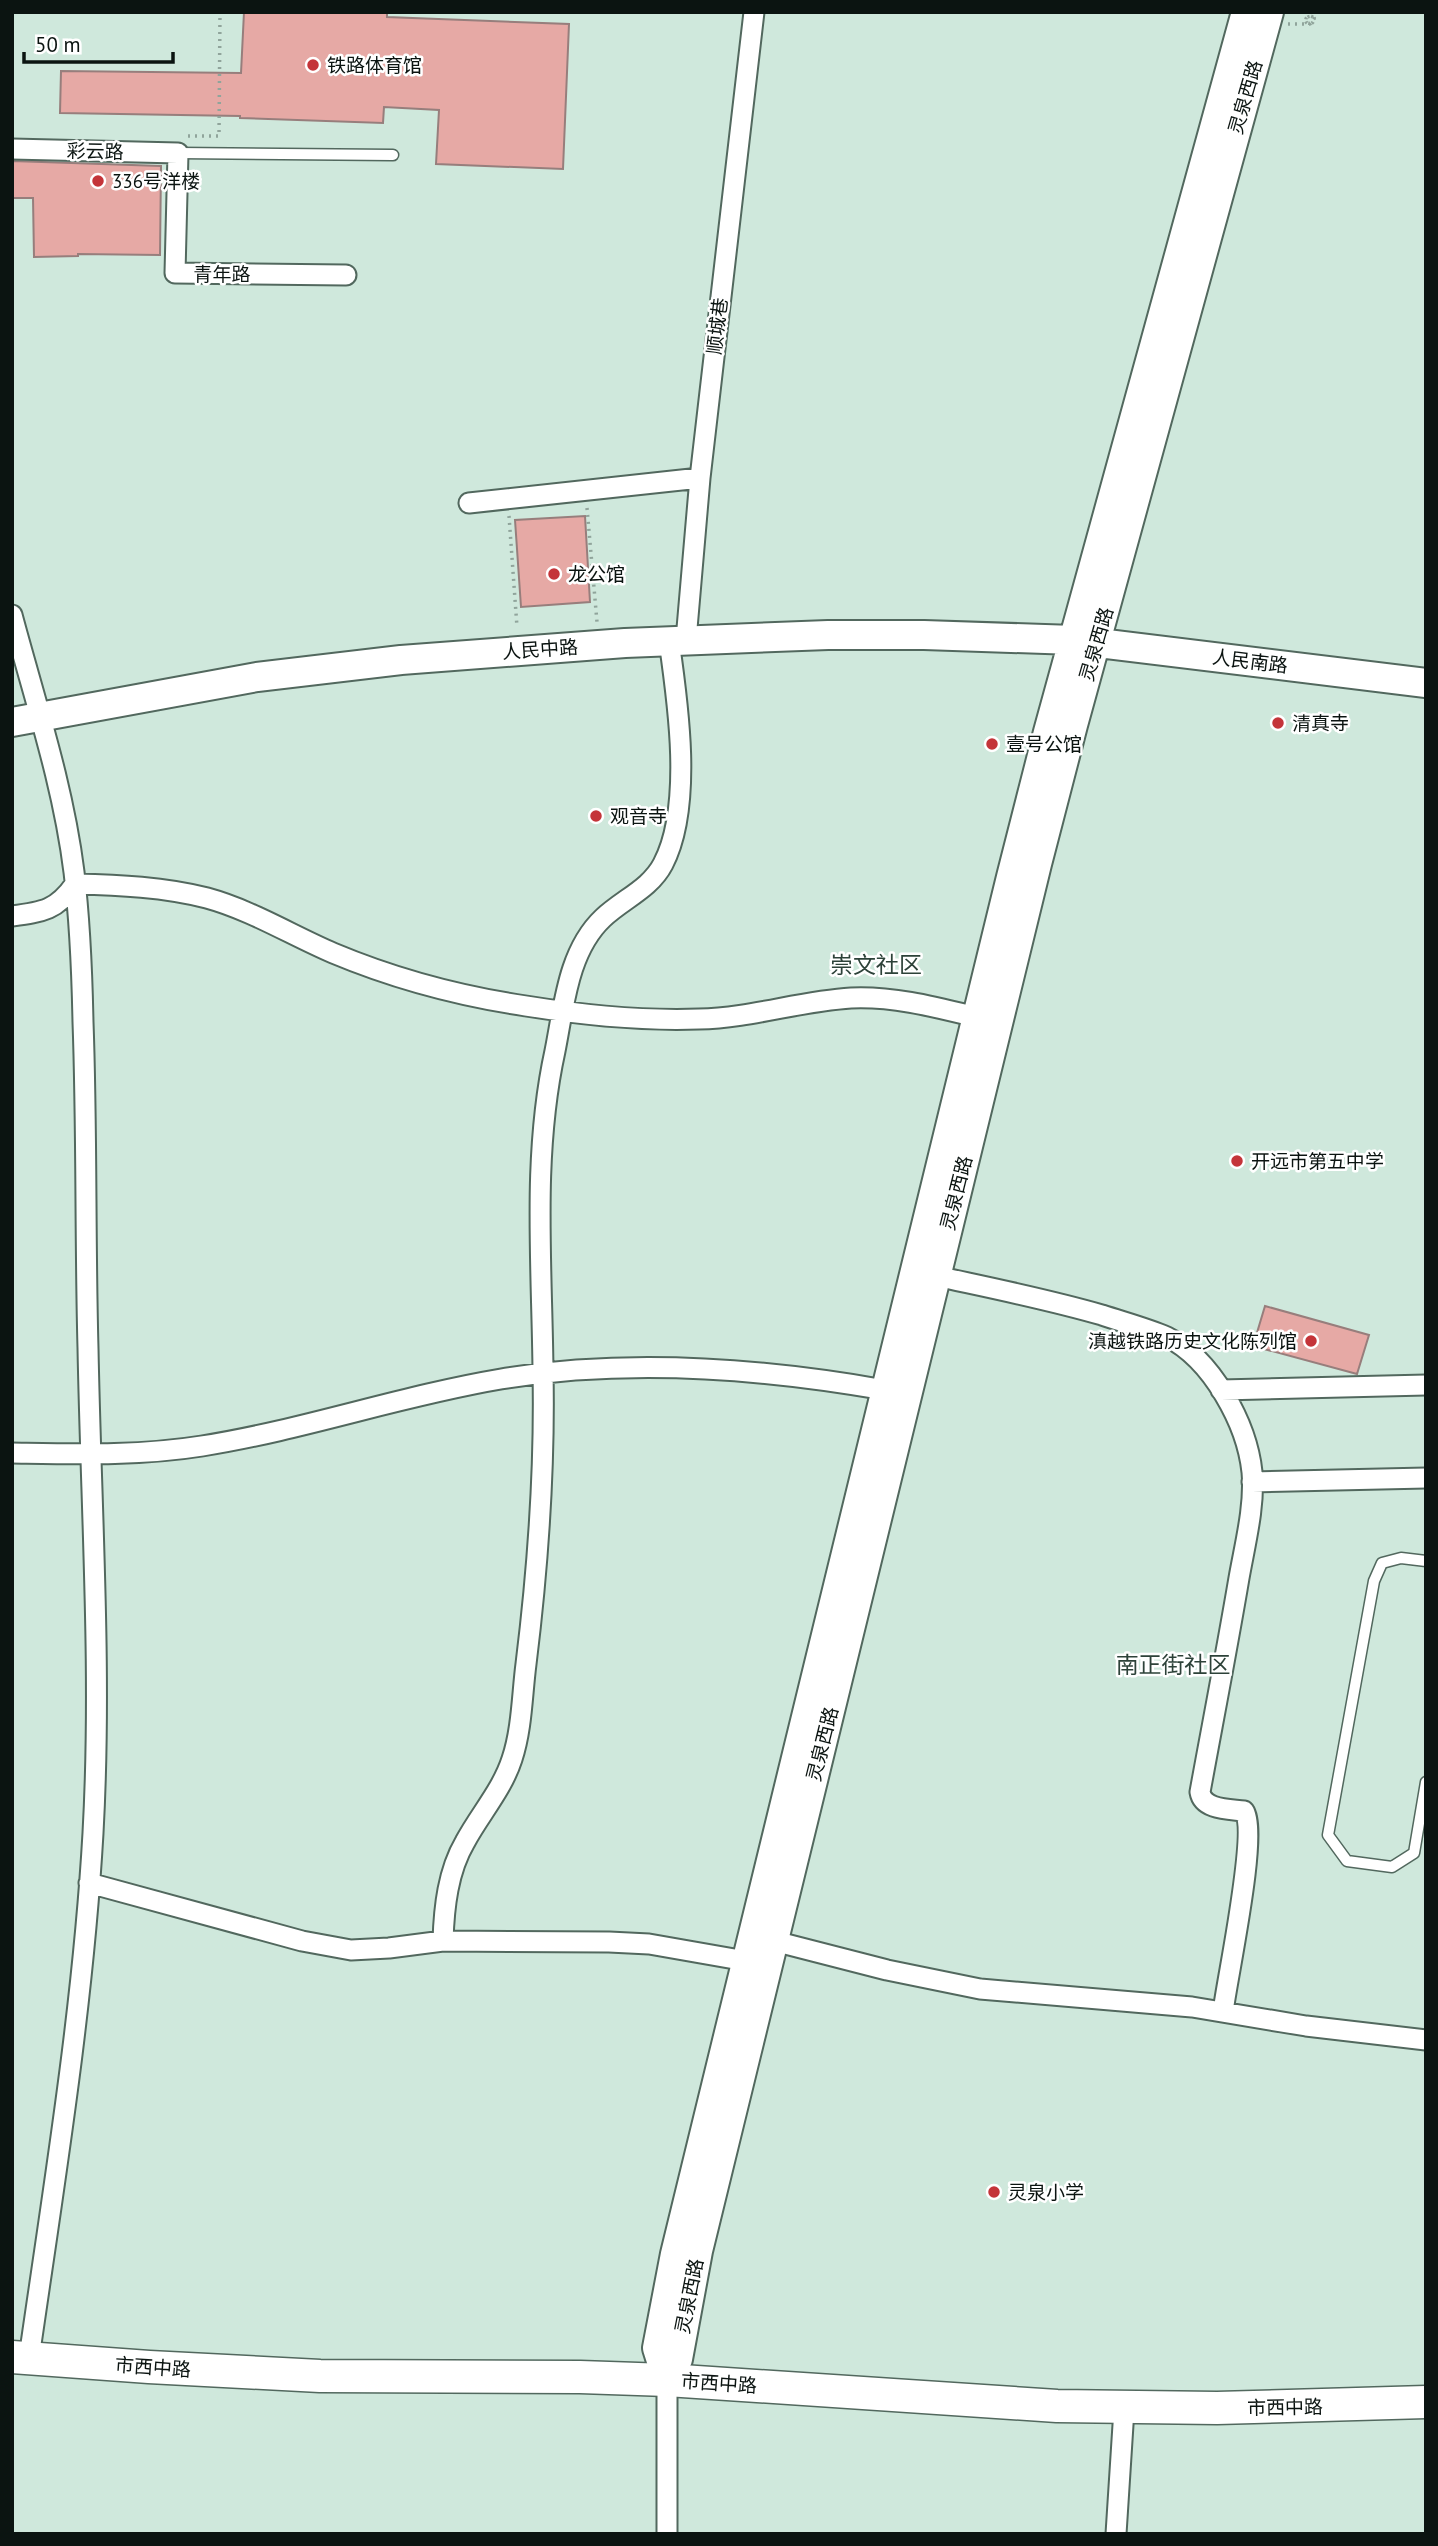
<svg xmlns="http://www.w3.org/2000/svg" width="1438" height="2546" font-family="'PT Sans','Noto Sans SC',sans-serif">
<style>
.building{fill:#e6a9a5;stroke:#977e7c;stroke-width:2}
.lines{fill:none;stroke-linecap:round;stroke-linejoin:round}
.lane-casing{stroke:#52685e;stroke-width:13}
.street-casing{stroke:#52685e;stroke-width:23}
.secondary-casing{stroke:#52685e;stroke-width:32}
.primary-casing{stroke:#52685e;stroke-width:35}
.path{stroke:#90a49b;stroke-width:3.5;stroke-dasharray:2 5;stroke-linecap:butt}
.lane{stroke:#fff;stroke-width:10}
.street{stroke:#fff;stroke-width:19}
.secondary{stroke:#fff;stroke-width:28}
.primary{stroke:#fff;stroke-width:32}
.poi-dot{fill:#c43439;stroke:#fff;stroke-width:2.5}
.labels{text-anchor:middle;stroke-width:5;stroke-linejoin:round;paint-order:stroke}
.poi-label{font-size:19px;fill:#0b1411;stroke:#fff;text-anchor:start}
.street-label{font-size:19px;fill:#0b1411;stroke:#fff}
.quarter-label{font-size:23px;fill:#2d4239;stroke:#fff}
</style>
<rect width="100%" height="100%" fill="#cfe8dc"/>
<path class="building" d="M244,12H387V17L569,24L563,169L436,164L439,110L384,107L383,123L240,118V116L60,113L61,71L241,73Z
M12,161L161,166L160,255L78,254V256L34,257L33,198H12Z
M585,516L590,602L521,607L515,520Z
M1265,1306L1369,1335L1357,1374L1253,1346Z"/>
<g class="lines">
<g class="lane-casing">
<path id="lane" d="M178,153L393,155
M1426,1561L1401,1558L1382,1563L1374,1581L1328,1835L1347,1861L1392,1867L1414,1853L1426,1782"/>
</g>
<g class="street-casing">
<path id="street" d="M12,149L178,153L175,273L346,275
M469,503L700,478
M12,615C35,701 63,784 74,872C80,922 82,972 83,1022C87,1130 85,1239 88,1348C91,1510 102,1671 93,1833C83,2009 54,2184 29,2358
M686,640L700,478L754,12
M12,916C43,912 57,910 75,884C119,885 164,887 207,898C251,910 291,935 333,953C395,979 459,996 526,1006C582,1015 642,1021 699,1019C751,1018 800,1001 851,998C893,996 935,1007 976,1017
M936,1276C991,1288 1047,1299 1102,1315C1123,1322 1146,1328 1167,1337C1212,1359 1247,1424 1252,1472C1255,1506 1245,1544 1239,1578C1227,1649 1213,1721 1200,1792C1203,1810 1229,1809 1244,1811C1259,1832 1227,1978 1223,2012
M1221,1390L1426,1385
M12,1453C75,1454 140,1456 202,1446C303,1430 400,1396 501,1379C627,1358 760,1368 885,1390
M1252,1482L1426,1478
M89,1883L302,1941L351,1950L389,1948L443,1941L609,1942L649,1944L746,1961
M443,1941C444,1907 448,1871 465,1842C480,1814 502,1790 512,1759C522,1729 522,1695 526,1664C538,1567 545,1469 543,1371C542,1264 532,1156 555,1051C564,1006 568,951 603,918C623,899 650,889 663,864C693,807 678,703 669,641
M774,1941L887,1970L980,1989L1192,2007L1306,2026L1426,2040
M667,2380V2534
M1116,2534L1124,2409"/>
</g>
<g class="secondary-casing">
<path id="secondary" d="M12,722L257,677L401,660L625,643L828,635H924L1074,640L1426,683
M667,2380L678,2359L698,2251L1037,864L1073,725L1269,12
M667,2380L657,2348L675,2254L1011,877L1048,732L1246,12"/>
</g>
<g class="primary-casing">
<path id="primary" d="M12,2357L149,2367L320,2376L580,2377L667,2380L1057,2406L1217,2408L1426,2402"/>
</g>
<path class="path" d="M1288,24H1310C1321,14 1307,15 1306,19C1304,22 1310,27 1313,22C1316,17 1309,14 1307,17C1303,21 1310,31 1317,12
M188,136H219L220,12
M587,508L597,622
M509,516L517,627"/>
<use href="#lane" class="lane"/>
<use href="#street" class="street"/>
<use href="#secondary" class="secondary"/>
<use href="#primary" class="primary"/>
</g>
<g class="poi-dot">
<circle cx="313" cy="65" r="7"/>
<circle cx="98" cy="181" r="7"/>
<circle cx="554" cy="574" r="7"/>
<circle cx="1278" cy="723" r="7"/>
<circle cx="992" cy="744" r="7"/>
<circle cx="596" cy="816" r="7"/>
<circle cx="1237" cy="1161" r="7"/>
<circle cx="1311" cy="1341" r="7"/>
<circle cx="994" cy="2192" r="7"/>
</g>
<g class="labels">
<g class="poi-label">
<text x="327" y="72">铁路体育馆</text>
<text x="112" y="188">336号洋楼</text>
<text x="568" y="581">龙公馆</text>
<text x="1292" y="730">清真寺</text>
<text x="1006" y="751">壹号公馆</text>
<text x="610" y="823">观音寺</text>
<text x="1251" y="1168">开远市第五中学</text>
<text x="1297" y="1348" text-anchor="end">滇越铁路历史文化陈列馆</text>
<text x="1008" y="2199">灵泉小学</text>
</g>
<g class="street-label">
<text transform="translate(1245 97) rotate(-74)" y="7">灵泉西路</text>
<text transform="translate(95 151) rotate(1)" y="7">彩云路</text>
<text x="222" y="281">青年路</text>
<text transform="translate(717 326) rotate(-83)" y="7">顺城巷</text>
<text transform="translate(1096 644) rotate(-74)" y="7">灵泉西路</text>
<text transform="translate(540 649) rotate(-4)" y="7">人民中路</text>
<text transform="translate(1250 661) rotate(7)" y="7">人民南路</text>
<text transform="translate(956 1193) rotate(-76)" y="7">灵泉西路</text>
<text transform="translate(822 1744) rotate(-76)" y="7">灵泉西路</text>
<text transform="translate(689 2296) rotate(-79)" y="7">灵泉西路</text>
<text transform="translate(153 2367) rotate(4)" y="7">市西中路</text>
<text transform="translate(719 2383) rotate(4)" y="7">市西中路</text>
<text transform="translate(1285 2407) rotate(-1)" y="7">市西中路</text>
</g>
<g class="quarter-label">
<text x="876" y="973">崇文社区</text>
<text x="1173" y="1673">南正街社区</text>
</g>
</g>
<rect width="1438" height="2546" fill="none" stroke="#0b1411" stroke-width="28"/>
<path d="M24 52v10h149v-10" fill="none" stroke="#0b1411" stroke-width="3.5"/>
<text x="35" y="52" font-size="21" fill="#0b1411" stroke="#ffffff" stroke-width="5" paint-order="stroke">50 m</text>
</svg>
